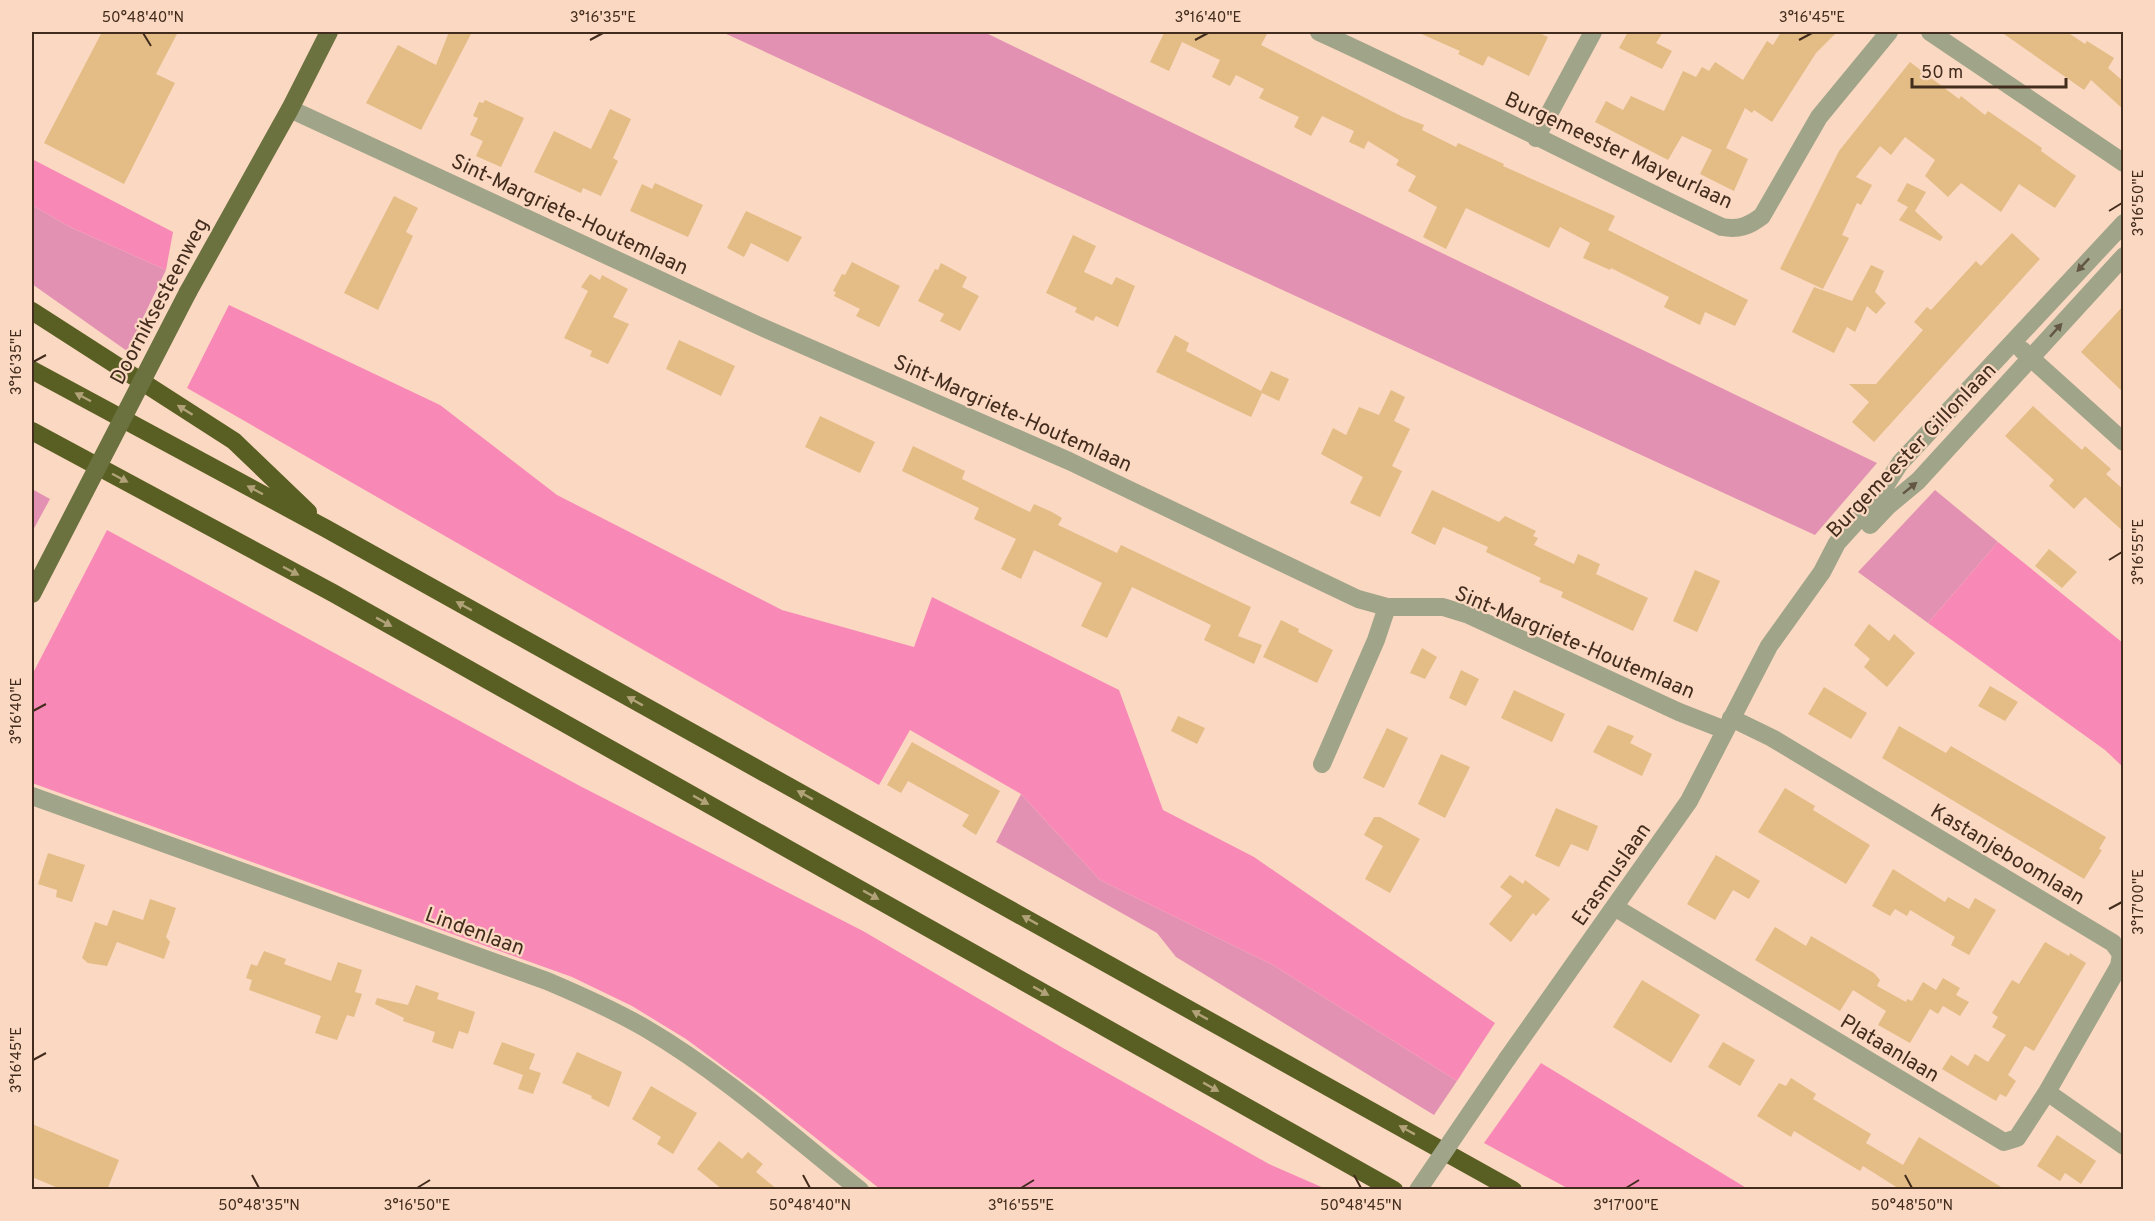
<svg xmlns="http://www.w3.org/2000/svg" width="2155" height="1221" font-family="Overpass,sans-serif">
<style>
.green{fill:#e391b2}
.forest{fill:#f889b7}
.building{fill:#e4bc86}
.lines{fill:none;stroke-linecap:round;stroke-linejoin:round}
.minor{stroke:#a0a489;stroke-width:18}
.major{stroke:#6b713f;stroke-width:18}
.highway{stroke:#595f22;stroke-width:18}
.minor-bridge{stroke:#a0a489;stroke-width:18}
.major-bridge{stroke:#6b713f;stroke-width:18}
.oneway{fill:#635643}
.oneway2{fill:#b2a279}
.ticks{fill:none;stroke:#422c1d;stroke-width:2}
.labels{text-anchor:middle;stroke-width:4.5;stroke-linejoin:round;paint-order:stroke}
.street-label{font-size:21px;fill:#422c1d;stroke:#fbd8c1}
.neatline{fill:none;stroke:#422c1d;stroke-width:2}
.ticks-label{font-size:15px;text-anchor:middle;fill:#422c1d}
</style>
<rect width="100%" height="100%" fill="#fbd8c1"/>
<path class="green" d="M722,32H984L1877,463L1815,535Z
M32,205L70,227L166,270L127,351L32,284Z
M32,489L50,499L32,532Z
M1935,490L1998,542L1928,623L1858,572Z
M1021,794L1100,880L1273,965L1457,1081L1434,1115L1176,957L1157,933L996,842Z"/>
<path class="forest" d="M32,159L173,232L166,270L70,227L32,205Z
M229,305L440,405L557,495L782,610L914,647L932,597L1119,690L1163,810L1254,857L1495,1023L1457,1081L1273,965L1100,880L1021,794L910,730L879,785L187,388Z
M107,530L580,786L863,931L1063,1048L1269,1164L1326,1189H880L763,1096L686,1039L632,1006L572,977L32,783V675Z
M1998,542L2123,643V767L2105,750L1928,623Z
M1541,1063L1748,1189H1569L1484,1143Z"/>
<path class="building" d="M102,32H178L156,74L175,83L124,184L44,143Z
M449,32H472L421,130L366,103L398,45L436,65Z
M1162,32H1268L1261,45L1403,117L1424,125L1422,130L1456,147L1458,143L1504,164L1503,166L1615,216L1608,230L1748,300L1735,326L1705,312L1700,325L1664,307L1669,297L1611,268L1610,270L1583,258L1590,243L1560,227L1549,248L1466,208L1446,249L1423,237L1437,207L1408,191L1416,176L1396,165L1399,160L1368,141L1364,149L1349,142L1354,131L1322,116L1311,136L1294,127L1299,117L1259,98L1264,89L1236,75L1230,86L1212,77L1220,60L1182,42L1169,71L1150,62L1164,33Z
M1417,32H1537L1548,37L1529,76L1488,56L1483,66L1458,54L1460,51Z
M1628,32H1663L1656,43L1672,51L1662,69L1619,48Z
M1781,32H1837L1816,53L1772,122L1754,110L1752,113L1745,108L1726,148L1748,159L1734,191L1700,174L1712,150L1682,136L1668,160L1595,122L1606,101L1623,110L1631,96L1664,111L1683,71L1696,77L1702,67L1709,71L1715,62L1743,80L1767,41L1773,45Z
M2001,32H2067L2085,44L2087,41L2114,58L2108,68L2124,82V110L2091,80L2084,90Z
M1910,62L1959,99L1961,96L1985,115L1988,111L2042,148L2041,151L2076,176L2055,208L2019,184L2001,212L1961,183L1948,197L1925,176L1935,160L1905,137L1891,155L1880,146L1856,177L1872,185L1861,205L1857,203L1850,218L1842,235L1849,238L1823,289L1780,269L1839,151Z
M485,100L524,118L501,167L476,156L483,141L470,135L478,118L473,116L479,102L483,103Z
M610,109L631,119L613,158L618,161L601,196L583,188L581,193L534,172L554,131L591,149Z
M655,183L703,205L688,237L630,211L642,184L652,189Z
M1907,183L1926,192L1915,211L1943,237L1940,241L1899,220L1908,207L1897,201Z
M394,196L418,208L406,232L413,236L378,310L344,293Z
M746,211L802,237L788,262L751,243L744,257L727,248Z
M2012,233L2040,259L1874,442L1852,422L1869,402L1849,384H1876L1923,330L1914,322L1927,307L1931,310L1976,261L1981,266Z
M1073,235L1096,246L1084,272L1112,285L1116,277L1135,286L1118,327L1096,316L1093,321L1075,312L1077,308L1046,293Z
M852,262L900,286L879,327L856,316L860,309L834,296L836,292L833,291L842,274L845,275Z
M941,263L967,277L962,287L979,296L960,331L940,321L944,314L918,301L935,269L938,270Z
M1871,265L1884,271L1875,292L1886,303L1876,314L1867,306L1855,332L1847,327L1834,353L1792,332L1814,287L1852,301Z
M590,274L600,280L602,275L628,289L613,317L629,324L608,364L590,356L592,351L564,338L588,291L581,287Z
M2124,305V393L2081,352Z
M1175,335L1189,343L1186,351L1261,391L1271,371L1289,379L1279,401L1262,393L1251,417L1156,372Z
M679,340L735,366L721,396L666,369Z
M1391,390L1405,397L1394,421L1410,429L1392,466L1402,471L1380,517L1350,503L1363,477L1321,454L1333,428L1346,435L1359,407L1379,415Z
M2033,406L2082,450L2085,446L2111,469L2106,474L2124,490V532L2085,497L2074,509L2049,486L2054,480L2005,436Z
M820,416L875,442L860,473L805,447Z
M913,446L965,471L962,479L1030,512L1034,504L1052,512L1062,518L1058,525L1117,553L1121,545L1251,607L1238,636L1262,645L1254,664L1204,640L1211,625L1132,587L1107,638L1081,626L1102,583L1034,550L1021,579L1001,569L1016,539L974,519L979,508L902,471Z
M1432,490L1499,522L1505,516L1536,531L1533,536L1538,538L1534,545L1574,564L1578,554L1600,564L1596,574L1648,598L1633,631L1561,597L1563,592L1539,582L1541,578L1486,552L1488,547L1443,527L1435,545L1411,533Z
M2049,549L2077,572L2062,588L2035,566Z
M1695,570L1720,581L1697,632L1673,621Z
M1281,620L1299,629L1298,632L1333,650L1317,683L1263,657Z
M1869,624L1889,641L1894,634L1915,653L1887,687L1864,667L1870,659L1854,645Z
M1422,648L1437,657L1425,679L1410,673Z
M1461,670L1479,679L1466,706L1449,698Z
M1990,686L2018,702L2005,721L1978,706Z
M1824,687L1867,713L1851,739L1808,714Z
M1514,690L1565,714L1552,742L1501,718Z
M1178,716L1205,728L1197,744L1171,731Z
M1608,725L1634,736L1630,743L1652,754L1642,776L1593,752Z
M1899,726L1946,753L1951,746L2106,837L2099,849L2102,850L2084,879L1882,758Z
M1387,728L1408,738L1384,788L1363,778Z
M912,742L1000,791L976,835L962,826L969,815L908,781L901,793L887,785Z
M1441,754L1470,767L1445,818L1418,804Z
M1785,788L1815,806L1813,810L1870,845L1846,884L1758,832Z
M1556,808L1598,826L1588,851L1571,844L1559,867L1535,856Z
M1374,817H1380L1420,839L1390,893L1365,879L1383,846L1364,835Z
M48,853L85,865L72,902L56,897L57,890L38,884Z
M1716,855L1760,881L1749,899L1733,890L1715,920L1687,904Z
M1893,869L1945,902L1948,897L1969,909L1975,898L1996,910L1969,955L1951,945L1955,937L1910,910L1907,916L1895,909L1890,916L1872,906Z
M1510,875L1523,884L1525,880L1550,899L1536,916L1533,913L1511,942L1489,924L1512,896L1500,887Z
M150,899L176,908L166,937L170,942L164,959L117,942L107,966L88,963L82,958L95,922L107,926L113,910L143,920Z
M1775,927L1806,946L1811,936L1874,973L1880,980L1877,986L1906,1002L1907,999L1912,1001L1923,982L1936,990L1943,978L1960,988L1956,995L1969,1002L1960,1016L1943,1006L1938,1014L1930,1009L1910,1043L1878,1025L1886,1011L1853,990L1840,1011L1755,960Z
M2045,942L2069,956L2070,953L2086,963L2034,1051L2025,1046L2008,1075L2016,1081L2006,1097L2000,1094L1996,1101L1942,1069L1951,1055L1968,1066L1975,1054L1988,1062L2006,1035L1992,1027L1998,1017L1992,1013L2012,980L2019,984Z
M264,951L286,959L284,964L331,981L338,962L362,970L355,992L362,994L354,1017L347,1015L337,1040L315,1033L321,1016L249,990L252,980L246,978L251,964L257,966Z
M1642,980L1700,1015L1671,1063L1613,1027Z
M416,985L439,993L437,999L475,1012L468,1034L459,1031L453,1049L432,1042L435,1032L403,1021L404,1018L375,1004L377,998L408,1005Z
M502,1042L535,1054L529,1069L541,1073L533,1094L518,1089L523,1075L493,1064Z
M1723,1042L1755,1060L1740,1086L1708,1067Z
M577,1052L622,1072L609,1107L591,1098L592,1096L562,1083Z
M1791,1078L1816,1094L1813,1099L1871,1134L1866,1143L1903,1165L1919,1137L2006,1190H1901L1863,1166L1860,1171L1794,1131L1791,1137L1757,1116L1779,1083L1786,1086Z
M651,1086L697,1113L673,1154L657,1144L661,1137L632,1119Z
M32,1124L119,1160L107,1190H63L32,1177Z
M2057,1135L2096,1161L2081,1184L2065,1173L2060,1181L2037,1166Z
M719,1141L742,1159L748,1152L763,1164L756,1172L778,1190H723L697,1169Z"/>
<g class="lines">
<path class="minor" d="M1319,32C1455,94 1587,163 1722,227C1739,230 1749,226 1762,216L1819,117L1889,32
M1930,32L2124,163
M290,109L766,329L1069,461L1358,599L1387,607H1443L1469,615L1679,712L1725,730
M1536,138L1593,32
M2022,350L2124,442
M1870,525L1888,506L1918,481L2124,256
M1731,718L1772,738L2113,943L2121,954L2119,966L2047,1092
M1322,764L1376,640L1387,607
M32,796L547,981C580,995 614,1010 645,1028C722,1073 791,1135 860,1190
M1616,908L2004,1142L2017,1138L2047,1092L2124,1146
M1507,1059L1689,801L1769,646L1822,572L1837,543L1877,499L1900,463L2124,223"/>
<path class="major" d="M188,292L290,109L329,32"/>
<path class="highway" d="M32,311L234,441L308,512
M32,370L325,528L1513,1190
M32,431L333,593L1394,1190"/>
<path class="minor-bridge" d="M1418,1190L1507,1059"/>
<path class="major-bridge" d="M32,594L188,292"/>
</g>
<defs><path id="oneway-solid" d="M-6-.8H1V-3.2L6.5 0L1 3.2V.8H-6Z" transform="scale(1.5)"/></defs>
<g class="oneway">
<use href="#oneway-solid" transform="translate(2083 265) rotate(133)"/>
<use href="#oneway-solid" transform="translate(2056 330) rotate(-48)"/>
<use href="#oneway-solid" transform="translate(1910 488) rotate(-39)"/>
</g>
<g class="oneway2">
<use href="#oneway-solid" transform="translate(83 397) rotate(-152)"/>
<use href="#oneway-solid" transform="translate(185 410) rotate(-148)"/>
<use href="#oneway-solid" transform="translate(120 478) rotate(28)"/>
<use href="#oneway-solid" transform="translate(255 490) rotate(-152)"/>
<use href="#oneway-solid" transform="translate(291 571) rotate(28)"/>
<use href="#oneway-solid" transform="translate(464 606) rotate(-151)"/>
<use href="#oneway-solid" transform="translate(384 622) rotate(29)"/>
<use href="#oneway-solid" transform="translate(635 701) rotate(-151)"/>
<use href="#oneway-solid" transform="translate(805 795) rotate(-151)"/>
<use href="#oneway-solid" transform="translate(701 800) rotate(29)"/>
<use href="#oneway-solid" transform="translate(871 895) rotate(29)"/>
<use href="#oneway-solid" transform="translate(1030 920) rotate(-151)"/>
<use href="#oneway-solid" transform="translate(1041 991) rotate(29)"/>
<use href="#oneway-solid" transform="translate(1200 1015) rotate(-151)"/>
<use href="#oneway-solid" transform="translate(1211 1087) rotate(29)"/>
<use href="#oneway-solid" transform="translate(1407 1130) rotate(-151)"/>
</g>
<path class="ticks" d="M143,33L151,46M590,40L603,33M1195,40L1208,33M1799,40L1812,33M2109,211L2122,203M33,362L46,355M2109,560L2122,552M33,711L46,704M2109,909L2122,902M33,1060L46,1053M252,1175L259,1188M803,1175L810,1188M1354,1175L1361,1188M1905,1175L1912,1188M417,1188L430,1180M1021,1188L1034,1180M1626,1188L1639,1180"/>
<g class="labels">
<g class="street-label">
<text transform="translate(1619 150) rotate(25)" y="7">Burgemeester Mayeurlaan</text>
<text transform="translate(570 214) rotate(25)" y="7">Sint-Margriete-Houtemlaan</text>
<text transform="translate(159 301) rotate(-62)" y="7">Doorniksesteenweg</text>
<text transform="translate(1013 413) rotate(24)" y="7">Sint-Margriete-Houtemlaan</text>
<text transform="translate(1911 450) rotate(-46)" y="7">Burgemeester Gillonlaan</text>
<text transform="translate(1575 642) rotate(23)" y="7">Sint-Margriete-Houtemlaan</text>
<text transform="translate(2008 854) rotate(31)" y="7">Kastanjeboomlaan</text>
<text transform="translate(1611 874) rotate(-55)" y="7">Erasmuslaan</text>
<text transform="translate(475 931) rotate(20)" y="7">Lindenlaan</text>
<text transform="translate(1890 1048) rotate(31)" y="7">Plataanlaan</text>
</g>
</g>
<rect width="2155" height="1221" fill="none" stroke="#fbd8c1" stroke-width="66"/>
<path d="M1912 78v9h154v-9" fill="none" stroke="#422c1d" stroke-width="3"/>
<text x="1921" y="78" font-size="18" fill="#422c1d" stroke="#fbd8c1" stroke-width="4.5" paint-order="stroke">50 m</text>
<rect x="33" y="33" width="2089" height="1155" class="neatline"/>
<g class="ticks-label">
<text x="143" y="22">50°48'40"N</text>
<text x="603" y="22">3°16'35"E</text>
<text x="1208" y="22">3°16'40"E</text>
<text x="1812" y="22">3°16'45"E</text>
<text transform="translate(2138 203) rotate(-90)" y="5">3°16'50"E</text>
<text transform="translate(16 362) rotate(-90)" y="5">3°16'35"E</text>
<text transform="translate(2138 552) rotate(-90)" y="5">3°16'55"E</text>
<text transform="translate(16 711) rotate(-90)" y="5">3°16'40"E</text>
<text transform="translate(2138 902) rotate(-90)" y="5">3°17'00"E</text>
<text transform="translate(16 1060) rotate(-90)" y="5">3°16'45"E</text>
<text x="259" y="1210">50°48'35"N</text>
<text x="417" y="1210">3°16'50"E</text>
<text x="810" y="1210">50°48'40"N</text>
<text x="1021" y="1210">3°16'55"E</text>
<text x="1361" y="1210">50°48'45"N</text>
<text x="1626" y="1210">3°17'00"E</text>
<text x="1912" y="1210">50°48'50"N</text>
</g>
</svg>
